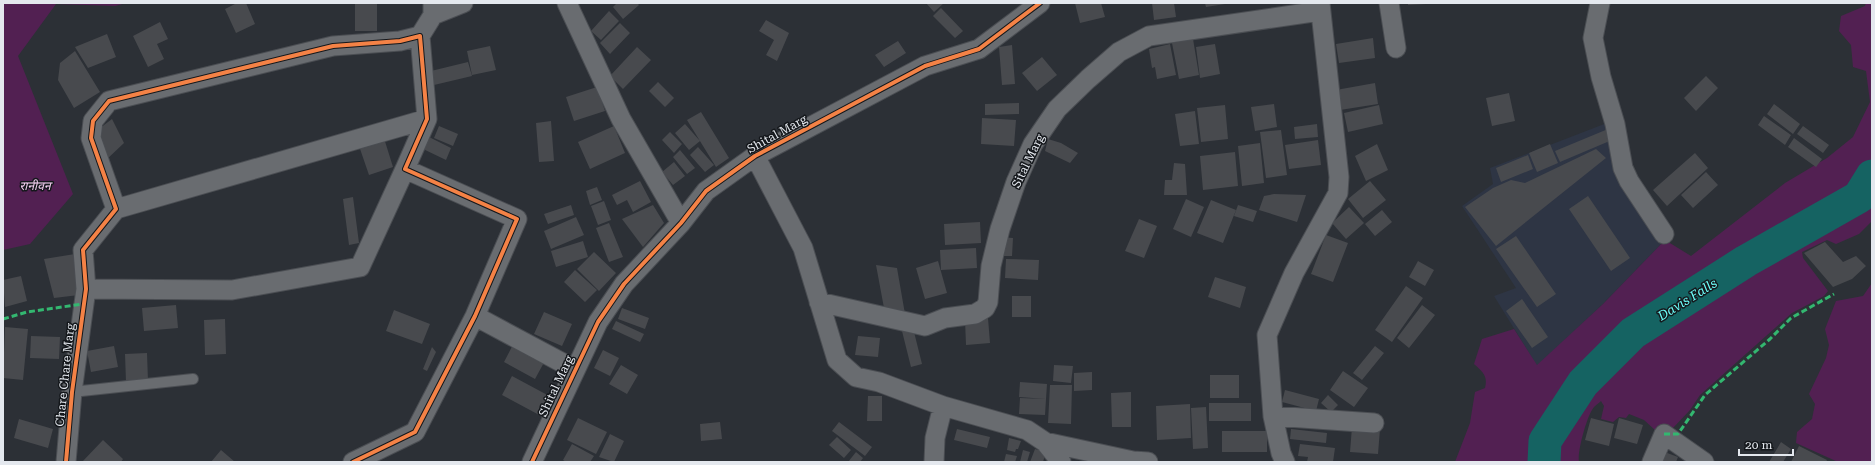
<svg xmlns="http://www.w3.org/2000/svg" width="1875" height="465" font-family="'Roboto Serif','Noto Sans Devanagari',serif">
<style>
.built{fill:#2e3544}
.green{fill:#522052}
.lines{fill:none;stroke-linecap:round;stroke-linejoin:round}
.river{stroke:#156362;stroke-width:33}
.building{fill:#484a4e}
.lane-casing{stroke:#4b4e53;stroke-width:12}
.street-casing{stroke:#4b4e53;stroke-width:21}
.lane{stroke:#696c70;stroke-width:10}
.street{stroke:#696c70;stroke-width:19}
.quiet{stroke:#33b770;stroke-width:3;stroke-dasharray:6 3;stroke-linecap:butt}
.cycleway-casing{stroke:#14171b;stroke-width:6}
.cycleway{stroke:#f48246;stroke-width:4}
.labels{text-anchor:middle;stroke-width:3;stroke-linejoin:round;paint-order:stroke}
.street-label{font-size:12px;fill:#e4e8ee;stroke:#14171b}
.park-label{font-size:12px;font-style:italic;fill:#f7d1f3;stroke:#14171b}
.water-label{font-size:13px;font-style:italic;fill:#6dfefa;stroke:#14171b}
</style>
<rect width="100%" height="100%" fill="#2c3036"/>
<path class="built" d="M1612,121L1665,240L1603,304L1537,366L1494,296L1516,288L1462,206L1493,184L1490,168Z"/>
<path class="green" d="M3,3H126L115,6L56,4L18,56L73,194L30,244L3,250Z
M1866,3H1872V162L1868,174L1839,202L1750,248L1721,271L1659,311L1634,325L1607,346L1572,379L1544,415L1529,454L1530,462H1455L1470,423L1475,392L1485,388C1488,376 1483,372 1474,364L1482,339L1514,329L1537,365L1603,304L1665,240L1691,256L1785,183L1827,158L1853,137L1870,102L1866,71L1853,67L1851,45L1839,31L1841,16L1865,6Z
M1872,187V221L1859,234L1836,244L1827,240L1802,252L1803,258L1828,291L1824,296L1792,313L1775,328L1700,395L1690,410L1673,428L1655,430L1644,420L1629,414L1626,418L1619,417L1613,422L1601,419L1604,406L1601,401C1599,403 1596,405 1594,407C1587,415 1577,452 1579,462H1552C1546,450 1553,437 1557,425L1563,427L1578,412L1579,406L1589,388L1598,377L1606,363L1623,353L1631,344L1645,337L1647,330L1663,322L1670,313L1815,224L1821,226L1832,225C1845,211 1860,201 1872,187Z
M1872,283V462H1838L1796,443L1797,432L1812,419L1815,404L1809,394L1826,358L1829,345L1825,329L1836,301L1863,296Z"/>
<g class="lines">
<path class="river" d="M1544,462L1545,441L1583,383L1633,333L1746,261L1859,197L1872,176"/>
</g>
<path class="building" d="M237,3H246L255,24L236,33L225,9Z
M355,3H377V31H355Z
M617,3H637L639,5L623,19L613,7Z
M926,3H944L934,12Z
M1075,3H1101L1105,17L1080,23Z
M1152,3H1174L1176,17L1154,20Z
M1205,3H1225V4L1206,7Z
M1408,3H1426V4L1408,5Z
M941,8L963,31L955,38L933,16Z
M609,11L619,21L601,40L591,31Z
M766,20L789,33L777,61L766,55L774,40L759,31Z
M160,22L168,39L157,44L164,59L148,67L133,36Z
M620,23L630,33L610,54L600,43Z
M107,34L116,57L88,68L75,47Z
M1373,38L1375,58L1339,63L1336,44Z
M1193,39L1199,75L1179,79L1172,43Z
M898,41L906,53L884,67L875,55Z
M1170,44L1176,75L1157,79L1155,67L1152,68L1149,49Z
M1215,44L1220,74L1200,78L1196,47Z
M1012,45L1015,84L1002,85L999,47Z
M490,46L496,70L472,75L467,51Z
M637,47L651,60L623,89L610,76Z
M75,51L100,92L74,108L58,80L60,63Z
M1042,57L1057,75L1037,91L1022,73Z
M468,62L472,76L434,85L431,71Z
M1706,76L1718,88L1696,111L1684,98Z
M658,82L674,98L665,107L649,91Z
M1375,83L1378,104L1340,110L1336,90Z
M597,87L605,111L574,121L566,97Z
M1509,93L1515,121L1492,126L1486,98Z
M1019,103V114L985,115V104Z
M1274,104L1277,127L1255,131L1251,107Z
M1774,104L1800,124L1793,134L1767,114Z
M1225,105L1228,139L1201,142L1197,108Z
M1379,105L1383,124L1348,132L1344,113Z
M1195,111L1199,144L1180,146L1175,114Z
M701,112L729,158L716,167L687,120Z
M1764,116L1791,135L1785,145L1758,125Z
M982,118L1016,120L1014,146L981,144Z
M112,119L124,143L105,161L96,131Z
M551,121L554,161L539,162L536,123Z
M685,124L700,141L689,150L675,133Z
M1317,124L1318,137L1295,139L1294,127Z
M439,126L458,134L453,146L434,138Z
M614,126L625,153L590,169L578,142Z
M1803,126L1829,145L1823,153L1797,134Z
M1608,129L1612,140L1560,162L1555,151Z
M1281,130L1287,175L1266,178L1260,132Z
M670,132L682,144L674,153L662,140Z
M383,135L393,167L369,175L358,143Z
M427,136L451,148L446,160L421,148Z
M1794,138L1822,159L1816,167L1788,147Z
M1048,139L1061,143L1078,153L1070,163L1045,151Z
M1318,140L1321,165L1289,169L1285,145Z
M1260,143L1264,183L1242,186L1238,146Z
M1377,144L1388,170L1366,181L1355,156Z
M1550,144L1558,163L1537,172L1529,153Z
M698,147L714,165L705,172L690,155Z
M1596,149L1606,158L1496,246L1465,207L1493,188L1511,180L1525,183Z
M680,150L695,168L687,174L673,157Z
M1235,152L1238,186L1203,190L1200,156Z
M1695,153L1708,168L1667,206L1653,190Z
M1528,155L1533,169L1501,182L1496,168Z
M674,162L685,176L673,185L662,172Z
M1174,163L1185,164L1187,195H1164L1165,180H1172Z
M1706,172L1718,185L1693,208L1681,195Z
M640,181L651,202L633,212L627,200L617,205L612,195Z
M1370,181L1386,200L1363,218L1348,199Z
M597,187L602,200L590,205L586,191Z
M1274,194L1306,195L1297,222L1259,210L1264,196Z
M1588,196L1630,258L1611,271L1569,209Z
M353,197L359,243L349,245L343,199Z
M1186,199L1204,207L1191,237L1173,229Z
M1211,200L1236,210L1223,243L1197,233Z
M604,201L611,220L598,225L591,206Z
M571,205L574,215L548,224L544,214Z
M653,205L664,223L643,247L622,219Z
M1238,205L1257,211L1253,222L1234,216Z
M1349,207L1364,223L1346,239L1332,223Z
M1382,210L1392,222L1375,236L1365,224Z
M576,217L584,235L551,249L544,231Z
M1139,219L1157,226L1144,258L1125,251Z
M980,222L981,243L945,245L944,224Z
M609,223L623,257L609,262L596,228Z
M1326,235L1348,243L1333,282L1311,274Z
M1516,236L1556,294L1537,307L1496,249Z
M999,237L1013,238L1012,256H998Z
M583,241L588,257L556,267L551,251Z
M1825,242L1843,262L1856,256L1866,266L1852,279L1833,287L1804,253Z
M976,248L977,268L941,270L940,250Z
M594,252L616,273L599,291L577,269Z
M75,254L79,295L54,298L44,259Z
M1006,259L1039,260L1038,280L1005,278Z
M938,261L947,293L925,299L916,268Z
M1418,261L1434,270L1425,286L1409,277Z
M876,265L897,268L905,314L884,308Z
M575,270L597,290L585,302L564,282Z
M21,276L27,301L5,307L3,280Z
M1215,277L1246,287L1240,308L1208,297Z
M1406,286L1423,298L1392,342L1375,330Z
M1012,296H1031V317H1012Z
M1522,299L1548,337L1532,348L1506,311Z
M176,305L178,328L144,331L142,308Z
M1422,305L1435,315L1409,348L1397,338Z
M622,308L649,318L645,329L618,319Z
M394,310L430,324L422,344L386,331Z
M544,312L572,324L562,346L534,334Z
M988,318L990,343L966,345L965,320Z
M225,319L226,354L205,355L204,320Z
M616,321L644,334L640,342L612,329Z
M5,327L28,329L23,380L3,378Z
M913,328L922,364L911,367L902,331Z
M31,336L60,337L59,359L30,358Z
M858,336L880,338L878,357L855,355Z
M515,341L547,357L535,379L504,362Z
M114,346L118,367L91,372L87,351Z
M1375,346L1384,353L1362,380L1353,373Z
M432,347L436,352L427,371L423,369Z
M603,350L619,358L610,376L594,368Z
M147,353L148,381L126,382L125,354Z
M621,365L638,375L627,394L609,384Z
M1054,365L1073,366L1071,383L1053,381Z
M1343,371L1368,388L1354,407L1330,390Z
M1092,372V390L1074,391V373Z
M1210,375H1239V398H1210Z
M512,376L553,398L543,417L502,395Z
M1020,382L1047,384L1046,399L1019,397Z
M1050,385H1072L1071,424L1048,423Z
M1285,390L1319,399L1316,411L1282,402Z
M1131,392V427H1112L1111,393Z
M1328,395L1338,405L1331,412L1321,403Z
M868,396H882V421H867Z
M1020,398L1046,399L1045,415L1019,414Z
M1209,403H1251V421H1209Z
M1190,404L1191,438L1157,440L1156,406Z
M1206,407L1208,448L1193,449L1191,408Z
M578,418L607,432L596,454L567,440Z
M1591,418L1614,424L1609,446L1585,440Z
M1619,418L1643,425L1637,444L1614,438Z
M19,419L53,429L48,448L14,438Z
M720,422L722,439L701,441L700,424Z
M839,422L872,447L865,456L832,431Z
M1352,427L1380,429L1378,454L1350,452Z
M957,429L990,437L987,448L954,440Z
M1291,429L1327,433L1326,443L1290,439Z
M1222,431H1267V452H1222Z
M610,434L624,441L614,462L599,457Z
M837,437L851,450L844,458L829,445Z
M1009,438L1021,441L1018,449H1016L1015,452L1007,450Z
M103,440L123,459L121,462H82Z
M1781,442L1791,449L1783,462H1769Z
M572,444L594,456L590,462H566L563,460Z
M1300,444L1335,448L1333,462H1307L1308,457L1298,456Z
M1799,446L1827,460L1826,462H1791Z
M1035,449L1046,452L1043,462H1030Z
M221,450L235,462H211Z
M1023,450L1030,452L1027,462H1020Z
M1659,450L1678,457L1676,462H1654Z
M856,452L863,458L860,462H848Z
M1006,454L1017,456L1015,462H1004Z"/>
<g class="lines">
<g class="lane-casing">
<path id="lane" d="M72,392L193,379"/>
</g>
<g class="street-casing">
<path id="street" d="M567,3L621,119L681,223
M1389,3L1396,48
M1600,3L1593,38L1601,77L1615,124L1623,168L1629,181L1664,234
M433,15L463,3
M420,36L433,15V3
M755,156L803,248L837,360L856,377L879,382L943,406L1027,430L1045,442L1061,462
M116,209L427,119
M86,289L232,290L360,267L405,169
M819,302L925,326L945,318L975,314L985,308L988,302L991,266L1000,229L1016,182L1033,144L1057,109L1088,79L1119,52L1149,36L1320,11
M475,316L574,369
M1273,416L1374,423
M1045,442L1133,461L1148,462
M66,462L72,392L86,289L83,250L116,209L91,138L93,121L109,101L333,46L400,41L420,36L427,119L405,169L517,219L475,316L415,432L353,462
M532,462L598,322L624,284L681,223L706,191L755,156L925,66L979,49L1040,3
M934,462L935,438L943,406
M1285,462L1281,453L1273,416L1267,335L1294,273L1338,193L1339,177L1320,3
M1652,462L1664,434L1704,462"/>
</g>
<use href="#lane" class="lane"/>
<use href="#street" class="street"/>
<path class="quiet" d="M3,319L27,312L83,304
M1664,434H1678L1705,395L1770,339L1791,318L1834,294"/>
<g class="cycleway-casing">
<path id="cycleway" d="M66,462L72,392L86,289L83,250L116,209L91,138L93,121L109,101L333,46L400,41L420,36L427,119L405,169L517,219L475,316L415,432L353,462
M532,462L598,322L624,284L681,223L706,191L755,156L925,66L979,49L1040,3"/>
</g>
<use href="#cycleway" class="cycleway"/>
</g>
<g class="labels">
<g class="street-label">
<text transform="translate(777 134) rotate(-29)" y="4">Shital Marg</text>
<text transform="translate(1028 161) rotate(-64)" y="4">Sital Marg</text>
<text transform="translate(65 375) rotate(-84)" y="4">Chare Chare Marg</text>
<text transform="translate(556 386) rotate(-65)" y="4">Shital Marg</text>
</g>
<g class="park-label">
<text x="35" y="190">रानीवन</text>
</g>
<g class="water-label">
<text transform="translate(1687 299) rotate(-32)" y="5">Davis Falls</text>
</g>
</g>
<rect width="1875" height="465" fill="none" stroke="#e4e8ee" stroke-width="8"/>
<path d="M1739 449v6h54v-6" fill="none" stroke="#e4e8ee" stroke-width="2"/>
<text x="1745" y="449" font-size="12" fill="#e4e8ee" stroke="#14171b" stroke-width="3" paint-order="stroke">20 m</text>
</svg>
